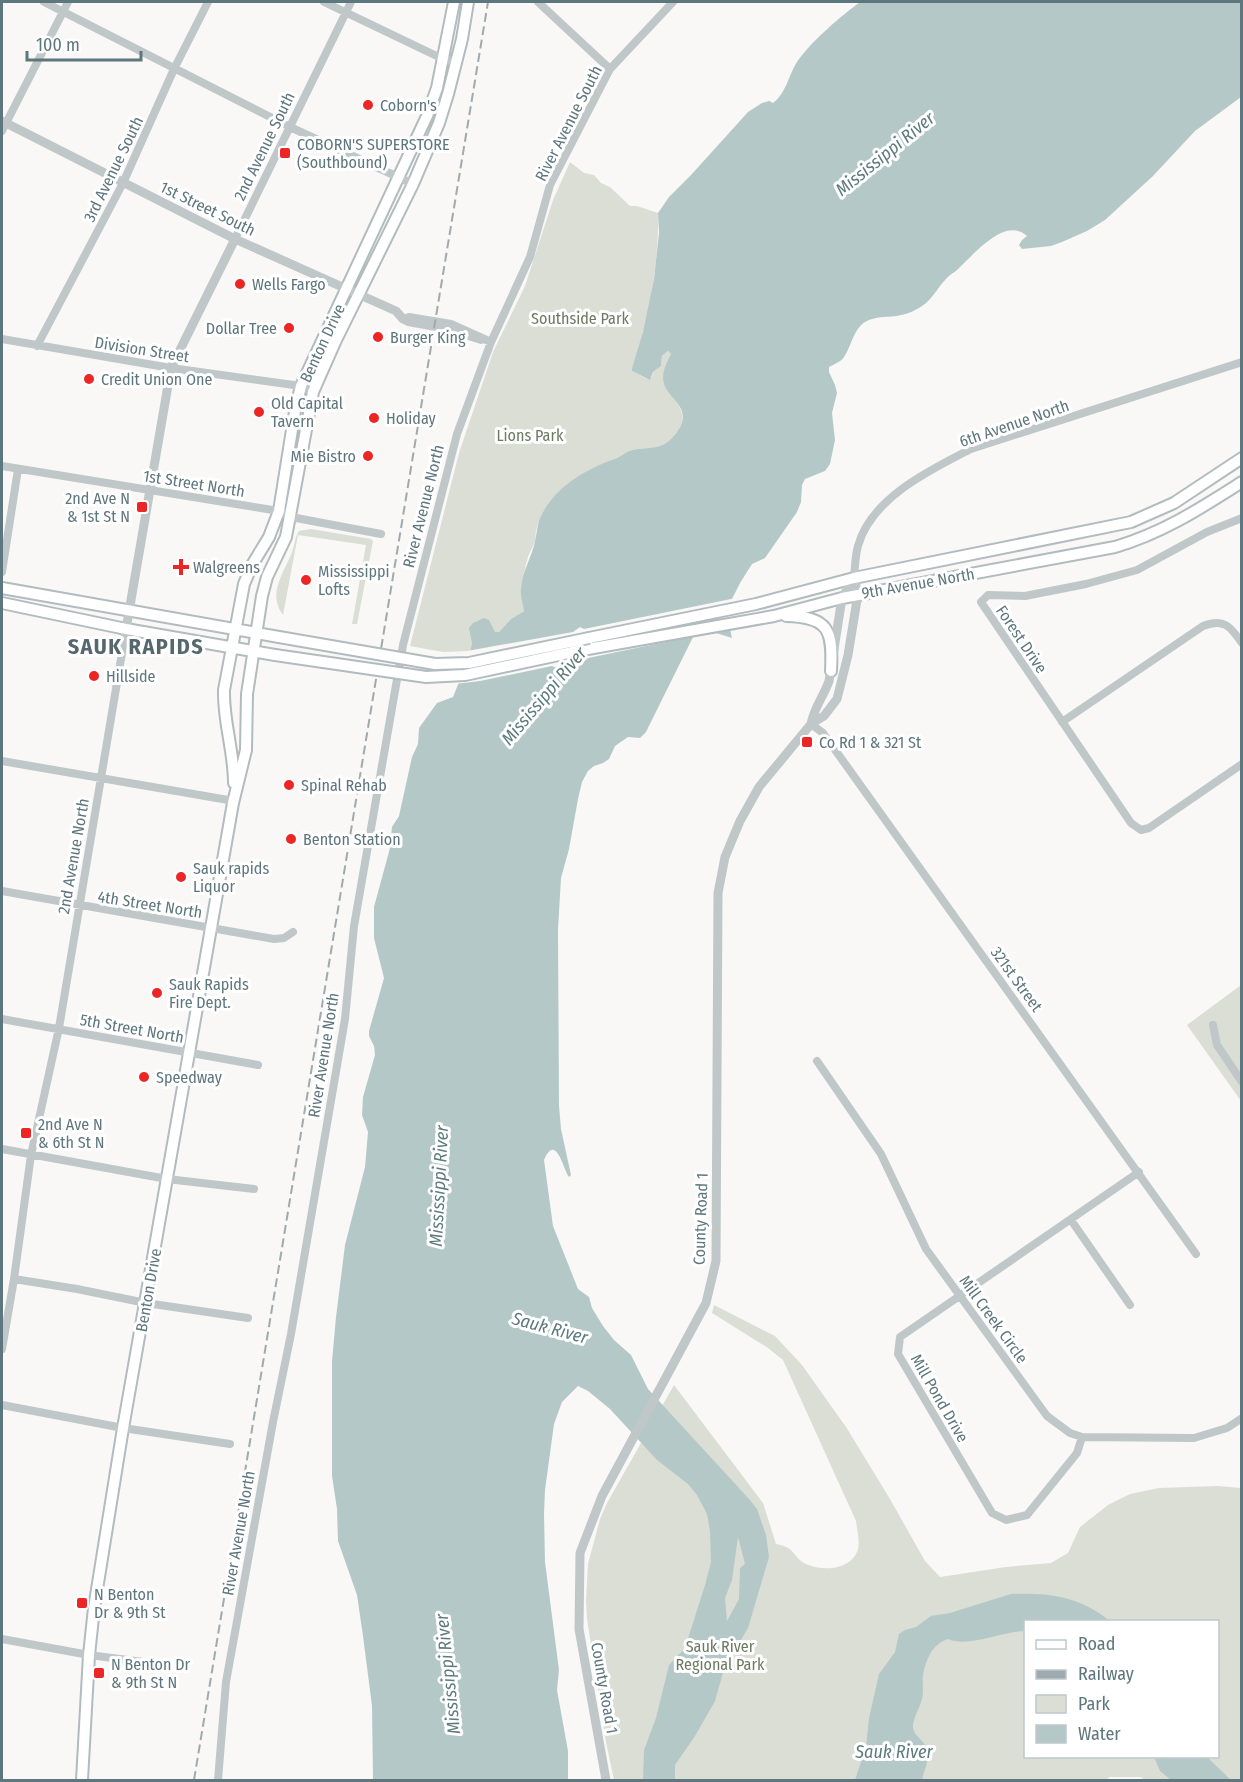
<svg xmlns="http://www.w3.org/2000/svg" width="1243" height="1782" font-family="'Fira Sans Condensed',sans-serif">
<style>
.green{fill:#daded5;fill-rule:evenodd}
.water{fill:#b5c8c8;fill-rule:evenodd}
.pier{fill:#f9f8f6}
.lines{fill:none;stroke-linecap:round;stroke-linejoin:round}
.secondary-casing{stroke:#b2bbbe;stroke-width:14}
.minor{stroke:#c0c7c9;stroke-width:8}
.tertiary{stroke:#c0c7c9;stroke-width:9}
.secondary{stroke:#fff;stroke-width:10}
.rail{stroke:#9faaae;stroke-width:2;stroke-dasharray:9 4.5;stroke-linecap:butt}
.secondary-bridge-casing{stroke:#b2bbbe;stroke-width:14;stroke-linecap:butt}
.secondary-bridge{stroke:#fff;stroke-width:10}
.poi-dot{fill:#eb2624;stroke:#fff;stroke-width:2}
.labels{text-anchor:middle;stroke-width:6;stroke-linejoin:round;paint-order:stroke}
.poi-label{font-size:16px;fill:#5e767d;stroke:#fff;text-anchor:start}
.street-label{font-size:16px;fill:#5e767d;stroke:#fff}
.park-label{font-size:16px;fill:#6c7a62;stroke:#fff}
.water-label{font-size:18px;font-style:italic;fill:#5e7b7c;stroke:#fff}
.district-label{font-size:22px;font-weight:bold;letter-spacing:1.5px;fill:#55686d;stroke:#fff}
</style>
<rect width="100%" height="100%" fill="#f9f8f6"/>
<path class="green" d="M570,162L584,173L594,175L601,183L610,187L630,206H637L658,213C659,265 649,320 632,368V371L647,379L652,377L653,372L661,366L662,356L668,351L671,354C647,395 699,402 677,432C662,453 649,445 629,451C625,453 621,456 617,458C584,471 544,493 536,531C535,534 536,537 535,540C534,546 530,551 528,557C522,575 522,592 524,611L511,619L499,632H495L472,642L471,651L443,652L410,646L459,453L493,352L525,286L553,200Z
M311,529L371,539L373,541L357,624H352L366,545L298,535L283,615C266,592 286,571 293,549C295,543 295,537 299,531Z
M1241,985V1101L1187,1025Z
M714,1305L775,1336L802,1365L846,1427L890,1499L925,1561L940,1577L1006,1567L1051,1563L1068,1553L1080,1527L1108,1505L1130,1494L1159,1488L1218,1486L1241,1488V1780H1145L1141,1777H1110L1105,1780H614L606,1742L587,1619L586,1602L588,1564L600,1519L607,1503L674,1385L763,1503L776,1544C796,1547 793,1558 806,1564C823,1572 852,1570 858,1549C860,1542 857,1529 856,1521L783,1360L768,1348L712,1313ZM1026,1622H1218V1756H1026Z"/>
<path class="water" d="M860,2H1241V97L1195,131L1153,176L1105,220L1087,231L1062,242L1051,246L1022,249L1019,245L1022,240L1027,236C1006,216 975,253 960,267C956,272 950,274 946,279C937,288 933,299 922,306C916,310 908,314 901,315C889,318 877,315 865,322C853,330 852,345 844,357C841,362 834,364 829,367V372L835,385L837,393L832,413L835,440L830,464L825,471L805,479L802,485L801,502L797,512L765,558L752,564L740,583L731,601L728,620L732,638L716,633L693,637L646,732L640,738L628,737L615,746L609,759L603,763L594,766L588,771L582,782L578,799L569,849L561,878L558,929L559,1106L561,1129L571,1175L569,1177C563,1169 556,1132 544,1160L553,1226L578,1289L589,1297L592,1308L603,1326L614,1340L631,1355L648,1389L750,1500L757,1509L766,1535L769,1557L748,1628L724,1669L715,1701L695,1736L675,1765V1780H643L644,1750L656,1718L669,1665L685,1648L705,1585L711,1562L710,1531L707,1514L697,1495L688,1484L657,1460L610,1409L588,1391L578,1386L562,1402L554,1424L545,1490L544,1514L545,1562L559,1670L557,1690L568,1751V1780H373L372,1706L363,1636L357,1595L338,1541L337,1509L332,1476V1361L336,1317L345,1245L365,1167L368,1132L362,1115L363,1097L375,1055L374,1046L369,1036V1031L384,978L374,938V907L390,848L392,827L399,816L412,757L418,744L419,728L437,703L453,697L469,657L472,643L469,628L473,623L484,618L489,620L495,632H499L511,619L524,611C523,603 520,596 521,589C522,571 532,557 535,541C537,533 537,526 540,518C554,487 586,469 617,458C621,456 625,453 629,451C649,445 662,453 677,432C694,408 669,400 664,384C661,374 666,363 671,354L668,351L662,356L661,366L653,372L650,380L632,371V368L643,332L654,279L659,233L658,213L669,197L691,175L748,112L762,103L769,101L773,103C787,93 789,72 799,59C813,40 841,16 860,2ZM738,1537L745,1564L740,1568L739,1599L727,1621L725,1598L732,1580Z
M1011,1594C1051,1593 1078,1596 1110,1621L1026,1622L1025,1631C1003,1631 969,1648 948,1639C932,1644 926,1660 923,1675C922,1683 924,1691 922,1699C920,1707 914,1717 913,1725C912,1736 924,1739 927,1749C930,1760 924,1770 922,1780H855L866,1747L869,1718L879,1674L895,1652L899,1634L905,1630L916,1627L931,1616L950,1613Z
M1154,1757H1207L1231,1780H1171L1160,1771Z"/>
<path class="pier" d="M736,598L731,615L733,628L564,663L561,667L557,668L552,666L480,681L455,684L467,651L573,632L580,627L584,629Z"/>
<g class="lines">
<g class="secondary-casing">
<path id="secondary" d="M2,588L279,637
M2,603L126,629L275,655
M786,616C829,617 833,630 831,671
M589,638L756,604L854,578L1131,522L1174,503L1242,458
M582,650L774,616L842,598L1115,547C1163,533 1201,508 1242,482
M234,783C234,751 223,721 224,690L244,584L252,565L269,537L279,511L295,411L301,386L427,116L437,88L454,2
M82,1780L89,1655L94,1608L123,1428L233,803L246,750L247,694L262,596L267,577L286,537L313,392L336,340L413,184L439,123L448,94L462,39L468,2"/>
</g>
<path class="minor" d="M44,2L290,127L413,184
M324,2L443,59L456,62
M538,2L610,69
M2,131L68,2
M235,239L351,2
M403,319L409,317L451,324L491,342
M403,319L408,322L447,329L481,340
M2,339L171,368L301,386L313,392
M37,346L123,183L174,69L208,2
M2,466L279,511L291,517L381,534
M1242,518L1207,532L1137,570L1086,584L1025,596L988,595L981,602L1131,823L1141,830L1149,828L1242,764
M2,572L18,469
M854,578C855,568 855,556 858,546C871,498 930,470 971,449L1242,362
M1062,722L1203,626C1224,618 1230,626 1242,643
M811,724L823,733L1196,1254
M2,761L234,801
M2,891L274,939L284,938L293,932
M2,1019L258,1065
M1213,1025L1217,1045L1242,1082
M817,1061L881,1154L926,1249L1047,1416L1070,1433L1082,1437L1194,1438L1227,1428L1242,1418
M2,1149L167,1179L254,1189
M1071,1220L1130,1305
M14,1279L77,1289L146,1303L248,1318
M2,1349L14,1279L31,1155L59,1028L126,629
M2,1405L123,1428L230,1444
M1082,1437L1077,1453L1027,1515L1006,1520L992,1513L898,1354L900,1337L1139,1172
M2,1639L89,1655L151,1663
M218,1780L226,1682L273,1422L291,1334L345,1019L354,926L403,645L457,434L491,342L530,257L550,185L610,69L673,2"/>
<path class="tertiary" d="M2,121L235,239L396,311L403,319
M126,629L171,368L235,239
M811,724C815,705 823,698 829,681L842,598L854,578
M606,1780L579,1629L580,1553L602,1496L706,1303L716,1261L718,893L725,857L740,821L759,787L811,724L824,716L837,699L848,655L858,594L854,578"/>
<use href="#secondary" class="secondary"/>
<path class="rail" d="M194,1780L488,2"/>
<g class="secondary-bridge-casing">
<path id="secondary-bridge" d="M279,637L435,664L469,663L589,638
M275,655L426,677L465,675L582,650"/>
</g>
<use href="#secondary-bridge" class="secondary-bridge"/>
</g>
<g class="poi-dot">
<circle cx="368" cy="105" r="6"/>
<rect x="279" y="147" width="12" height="12" rx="3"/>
<circle cx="240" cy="284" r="6"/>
<circle cx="289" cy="328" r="6"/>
<circle cx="378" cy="337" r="6"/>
<circle cx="89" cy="379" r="6"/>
<circle cx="259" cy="412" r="6"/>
<circle cx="374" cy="418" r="6"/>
<circle cx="368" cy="456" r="6"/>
<rect x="136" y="501" width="12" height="12" rx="3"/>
<path d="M178 558h6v6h6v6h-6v6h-6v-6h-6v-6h6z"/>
<circle cx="306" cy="580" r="6"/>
<circle cx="94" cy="676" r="6"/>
<rect x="801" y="736" width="12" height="12" rx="3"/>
<circle cx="289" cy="785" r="6"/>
<circle cx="291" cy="839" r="6"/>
<circle cx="181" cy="877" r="6"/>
<circle cx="157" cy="993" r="6"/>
<circle cx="144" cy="1077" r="6"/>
<rect x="20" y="1127" width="12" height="12" rx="3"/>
<rect x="76" y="1597" width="12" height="12" rx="3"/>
<rect x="93" y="1667" width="12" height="12" rx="3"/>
</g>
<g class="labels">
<g class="poi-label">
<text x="380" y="111">Coborn's</text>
<text x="297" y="150">COBORN'S SUPERSTORE<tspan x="297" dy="18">(Southbound)</tspan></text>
<text x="252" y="290">Wells Fargo</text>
<text x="277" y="334" text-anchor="end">Dollar Tree</text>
<text x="390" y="343">Burger King</text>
<text x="101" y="385">Credit Union One</text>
<text x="271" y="409">Old Capital<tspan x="271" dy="18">Tavern</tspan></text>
<text x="386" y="424">Holiday</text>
<text x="356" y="462" text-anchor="end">Mie Bistro</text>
<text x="130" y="504" text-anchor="end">2nd Ave N<tspan x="130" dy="18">&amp; 1st St N</tspan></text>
<text x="193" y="573">Walgreens</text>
<text x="318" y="577">Mississippi<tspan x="318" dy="18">Lofts</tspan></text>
<text x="106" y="682">Hillside</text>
<text x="819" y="748">Co Rd 1 &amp; 321 St</text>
<text x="301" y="791">Spinal Rehab</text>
<text x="303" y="845">Benton Station</text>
<text x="193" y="874">Sauk rapids<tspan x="193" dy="18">Liquor</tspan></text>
<text x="169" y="990">Sauk Rapids<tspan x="169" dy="18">Fire Dept.</tspan></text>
<text x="156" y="1083">Speedway</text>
<text x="38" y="1130">2nd Ave N<tspan x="38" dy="18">&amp; 6th St N</tspan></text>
<text x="94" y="1600">N Benton<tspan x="94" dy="18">Dr &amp; 9th St</tspan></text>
<text x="111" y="1670">N Benton Dr<tspan x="111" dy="18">&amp; 9th St N</tspan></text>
</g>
<g class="street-label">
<text transform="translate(568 123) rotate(-63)" y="6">River Avenue South</text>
<text transform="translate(264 146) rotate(-64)" y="6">2nd Avenue South</text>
<text transform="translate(113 169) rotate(-64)" y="6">3rd Avenue South</text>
<text transform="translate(208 208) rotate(26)" y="6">1st Street South</text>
<text transform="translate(322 343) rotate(-65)" y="6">Benton Drive</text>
<text transform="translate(142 349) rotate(9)" y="6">Division Street</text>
<text transform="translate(1014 423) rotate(-19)" y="6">6th Avenue North</text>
<text transform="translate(194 483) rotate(9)" y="6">1st Street North</text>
<text transform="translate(423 506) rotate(-76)" y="6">River Avenue North</text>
<text transform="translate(918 583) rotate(-10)" y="6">9th Avenue North</text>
<text transform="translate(1022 639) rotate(56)" y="6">Forest Drive</text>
<text transform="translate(73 856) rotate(-80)" y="6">2nd Avenue North</text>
<text transform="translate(150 904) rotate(9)" y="6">4th Street North</text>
<text transform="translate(1017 979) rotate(54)" y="6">321st Street</text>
<text transform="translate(132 1028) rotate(10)" y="6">5th Street North</text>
<text transform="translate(323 1055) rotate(-81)" y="6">River Avenue North</text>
<text transform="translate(700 1219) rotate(-88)" y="6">County Road 1</text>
<text transform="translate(148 1290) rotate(-80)" y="6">Benton Drive</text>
<text transform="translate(994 1319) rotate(54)" y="6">Mill Creek Circle</text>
<text transform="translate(940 1398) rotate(60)" y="6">Mill Pond Drive</text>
<text transform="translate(238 1533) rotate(-80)" y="6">River Avenue North</text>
<text transform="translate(605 1688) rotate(80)" y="6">County Road 1</text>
</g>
<g class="park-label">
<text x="580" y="324">Southside Park</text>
<text x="530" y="441">Lions Park</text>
<text x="720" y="1652">Sauk River<tspan x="720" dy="18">Regional Park</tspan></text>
</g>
<g class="water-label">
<text transform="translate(885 154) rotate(-39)" y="6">Mississippi River</text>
<text transform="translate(544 696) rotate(-50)" y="6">Mississippi River</text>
<text transform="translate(439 1186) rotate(-87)" y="6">Mississippi River</text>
<text transform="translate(550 1328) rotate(15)" y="6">Sauk River</text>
<text transform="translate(448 1674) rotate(-96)" y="6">Mississippi River</text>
<text x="894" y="1758">Sauk River</text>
</g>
<g class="district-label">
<text x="136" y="654">SAUK RAPIDS</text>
</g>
</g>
<rect width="1243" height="1782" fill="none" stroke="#5e767d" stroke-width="6"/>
<rect x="1024" y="1620" width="195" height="138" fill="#ffffff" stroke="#bfc8cb" stroke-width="1.5"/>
<rect x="1036" y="1640" width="30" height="9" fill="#ffffff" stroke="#bfc8cb" stroke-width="1.5"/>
<text x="1078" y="1650" font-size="18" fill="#5e767d">Road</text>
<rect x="1036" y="1670" width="30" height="9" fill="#9faaae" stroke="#bfc8cb" stroke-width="1.5"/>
<text x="1078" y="1680" font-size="18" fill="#5e767d">Railway</text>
<rect x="1036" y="1695" width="30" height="18" fill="#daded5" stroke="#bfc8cb" stroke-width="1.5"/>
<text x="1078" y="1710" font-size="18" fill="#5e767d">Park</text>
<rect x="1036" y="1725" width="30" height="18" fill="#b5c8c8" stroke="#bfc8cb" stroke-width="1.5"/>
<text x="1078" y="1740" font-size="18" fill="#5e767d">Water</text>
<path d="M27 51v9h114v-9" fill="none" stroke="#5e767d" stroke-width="3"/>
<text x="36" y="51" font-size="18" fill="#5e767d" stroke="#ffffff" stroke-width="4.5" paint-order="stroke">100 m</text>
</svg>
